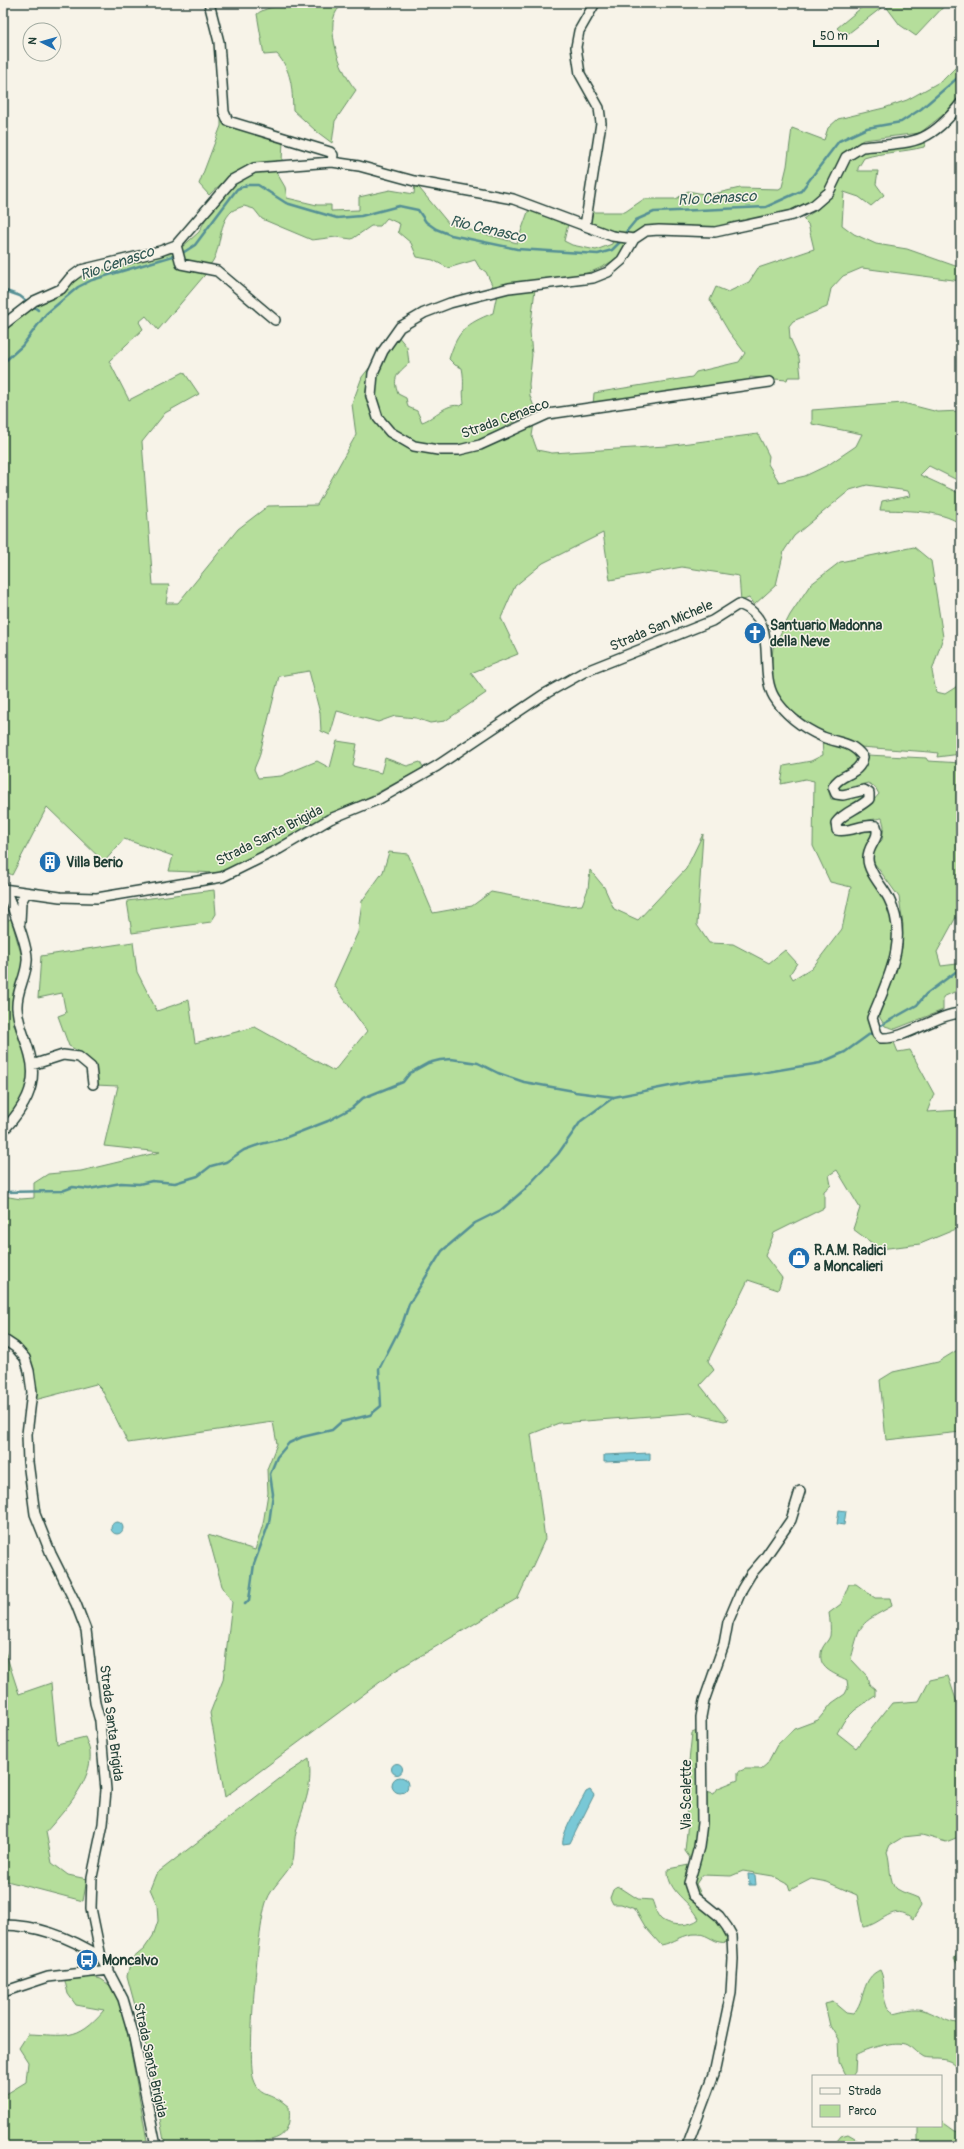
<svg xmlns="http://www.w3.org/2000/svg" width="964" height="2149" font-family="Pangolin,sans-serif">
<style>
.green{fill:#b5de9b;stroke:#6a8e68}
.water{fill:#79c8d6;stroke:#559095}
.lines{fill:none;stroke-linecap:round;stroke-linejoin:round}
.stream{stroke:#559095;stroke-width:2.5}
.minor-casing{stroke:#1f3d34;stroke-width:12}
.minor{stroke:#f7f3e8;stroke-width:9}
.labels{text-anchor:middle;stroke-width:3;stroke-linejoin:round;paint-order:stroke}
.street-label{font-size:14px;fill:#1f3d34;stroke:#f7f3e8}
.poi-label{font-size:14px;font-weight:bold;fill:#1f3d34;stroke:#f7f3e8;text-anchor:start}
.water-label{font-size:15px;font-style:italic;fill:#315954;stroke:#f7f3e8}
</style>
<rect width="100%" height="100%" fill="#f7f3e8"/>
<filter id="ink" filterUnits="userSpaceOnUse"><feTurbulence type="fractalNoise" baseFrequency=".025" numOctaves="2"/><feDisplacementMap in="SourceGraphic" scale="8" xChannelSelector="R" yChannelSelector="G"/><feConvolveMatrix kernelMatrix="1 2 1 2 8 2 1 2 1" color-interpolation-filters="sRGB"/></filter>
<g filter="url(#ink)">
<path class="green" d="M285,3H345C341,6 337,9 335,14C327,34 342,75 356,90L335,121L332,143L316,131L293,110C292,88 292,71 277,54L264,55L257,14C264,8 276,7 285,3Z
M867,3H947L916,36L900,25L885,5L845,36L837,28Z
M961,62V96L944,114L920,133L863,140L852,147L839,163L827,189L812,202L793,212L715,230L634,235C629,242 624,251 617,257C592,281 528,284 494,289L486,272L479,267L475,260L448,268L433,260L417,257L411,243L398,232L400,224L387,218L380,226H371L352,239L336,237L312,240L262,219L254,209L244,206C241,207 235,209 232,211C216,225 223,253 208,267L183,262L181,248L199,232L210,210L233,183L256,171L275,170L285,187L287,198L317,205H331V211L359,210V197L390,190L414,194L415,183L449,224L517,243L529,209L568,224L564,241L572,245L596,250L612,244L614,232L591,224L592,212H625L644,199H676L688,191L709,195L740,188L779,189L782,187L787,166L792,128L824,140L828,128L838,119L884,108L907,100L943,80Z
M221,117L283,140L282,161C244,163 237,169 209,195L199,184L221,126Z
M927,139L924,147C904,152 883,152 864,158L858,168V171H878L876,184L884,195L871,206L859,197L844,192L842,225L854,234L876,244L907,249L961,268V281L862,268L843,276L831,289L827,307L793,321L789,326L790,338L799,358L801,377H788L787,380L750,377L749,381L593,405L594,393L692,377L696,372L739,362L745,353L729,332L710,300L716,287L728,292L749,282L758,268L814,249L808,224L803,219C815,211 825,205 832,193C841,180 844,163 857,154C872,144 908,142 927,139Z
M173,253L176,258L209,270L158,330L146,316L139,322L143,329L109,361L129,400L184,372L199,394L165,413L142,442L153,585H169L166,603H178L238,529L268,506L317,505L356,435L352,404L362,377L370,367L365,396L375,420L412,449L460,453L534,423L532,436L537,450L552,453L666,446L758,434L769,456L768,464L779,482L805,476L828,465L856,446L862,434L812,424V410L903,403L938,412L961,411V482L929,466L920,475L961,494V524C938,509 906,511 880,510L882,501L910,496L908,491L867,485L850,490L794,536L784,551L776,585L754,605L749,598L741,601L739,576L682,567L610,580L603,533L543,563L515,586L501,618L518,654L471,673L486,693L445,721L430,723L416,718L395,716L378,722L337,711L330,735L321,731L320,713L309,671L279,676L259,757L254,769L258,778L281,776L317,761L330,768L337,741L357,744L353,766L381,773L385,758L407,766L420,762L423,768L375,794L329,815L278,845L219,873L169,871L173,856L124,839L104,862L47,807L12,875L3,870V327L28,307L62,292L85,273Z
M535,289L530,332L532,355L529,384L530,396L536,412C510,421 487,441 459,447C446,450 432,446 420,443C359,429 370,375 397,335L407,347L409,363C397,374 392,377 398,394L406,398L408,407L417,411L422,422C435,418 446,402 461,406L464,403C462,390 465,382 462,368L455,365L449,359C458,330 466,324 493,313L497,294Z
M914,547L931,561L943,637L932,671L936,692L945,694L956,687L961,676V754L937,757L938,753L930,752L860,747L851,741L825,733L804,722L787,709L773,684L771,667L773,648L790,615L810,585L840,562Z
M822,739C837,744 852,744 857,762L832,779L828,789L831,799L842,800L864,796L865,798L853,807L837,813L830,825L837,835C849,836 863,829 875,832L867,845L863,860L867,871L887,903L895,926L891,958L873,1010L880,1032L894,1035L893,1040L898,1052L910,1050L934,1094L927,1112L961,1110V1227L920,1244L880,1249L853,1229L860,1208L837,1170L829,1175L831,1185L824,1191V1208L774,1233L765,1256L782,1278L778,1290L748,1280L708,1361L714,1370L700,1385L728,1420L724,1421L690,1413L559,1423L531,1434L545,1539L518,1598L395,1671L225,1797L210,1713L223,1680L232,1602L222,1586L208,1535L255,1550L263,1524L268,1493L267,1469L277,1444L273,1422L128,1443L102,1390L96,1384L35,1400C35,1366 33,1353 3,1334V1196L21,1199L34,1198V1183L48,1174L81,1171L160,1152L104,1146L118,1086L95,1085C97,1062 88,1056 69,1046L58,1016L66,1013L62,993L38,998L41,956L133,942L137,972L157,1011L189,1000L195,1043L255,1027L334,1071L367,1031L334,985L358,932L362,901L383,872L389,852L408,854L433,913L472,906L491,892L566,906L582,905L588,889L590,870L604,887L614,909L638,920L686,869L703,834L697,925L709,943L733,944L769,963L785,950L797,963L790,974L793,979L813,967L842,929L851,887L830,882L813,846L814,781L805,779L781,784L784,766L811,761L823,755Z
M867,755L926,758L928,761L961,763V908L937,952L941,966L957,964L961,960V989L943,997V1010L895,1029L885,1026L880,1018L879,1011L882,1000L892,982L902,948L903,925L899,897L872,860L874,847L882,840L884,826L882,818C869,819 858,824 844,825L841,822L873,801L879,794L875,787L868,783L840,790L837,787C845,771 863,779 867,755Z
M214,890L216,914L211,922L132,933L127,901Z
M11,919L22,957L21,972L13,994L14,1025L25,1052L28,1067L27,1088L21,1103L3,1123V922Z
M961,1306V1328L956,1316Z
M961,1344V1432L886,1440L880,1380L893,1372L938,1362L959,1349Z
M849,1584H856L875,1598H890L892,1606C858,1625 861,1622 851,1659L867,1676L869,1684L875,1689V1696L855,1710L844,1721L837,1733L856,1748L892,1703L919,1701L930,1680L948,1676L961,1714V1836L946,1842L922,1835L903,1837L890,1845L887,1852C891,1862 888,1882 897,1889C903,1893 912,1895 918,1898L921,1906L913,1919C893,1901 882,1925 863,1927L857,1895L827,1882L811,1879L790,1890L788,1884L773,1876L743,1871L731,1876L702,1875L696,1884L703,1898L707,1913L719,1922L728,1935V1942C715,1945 709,1934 698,1934C684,1933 674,1943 661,1945L646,1928L635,1909L621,1904H613L610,1898L613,1890L618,1886L638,1899L652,1900C655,1907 656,1915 662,1920C672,1927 691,1926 699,1919C690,1900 667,1893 668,1869L689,1865L690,1858L685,1851L688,1822L685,1799L692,1733L699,1730L704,1736L706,1792L714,1794L718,1788L738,1780V1772L745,1769H761L767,1764L777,1745L794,1729L818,1720L832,1703L845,1694L848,1688L847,1680C833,1673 816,1668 822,1649C824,1644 829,1640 830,1636C831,1629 830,1620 829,1613L841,1604Z
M3,1645L19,1694L51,1683L57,1744L85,1737C87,1742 89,1747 90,1752C93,1781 63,1812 46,1832L52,1863L68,1875L87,1879L83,1901L3,1880Z
M309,1759C313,1792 303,1803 296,1833C293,1842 296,1857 291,1865C284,1877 272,1887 267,1900C258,1919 246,2063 254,2080C259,2094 266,2092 276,2098C281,2100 285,2104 289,2107C292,2132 281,2142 256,2141L250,2146H165L147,2050L127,1976L131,1960L144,1949L153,1936L158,1921L157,1905L150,1889L156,1874L283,1776Z
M961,1947V1969L954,1959Z
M880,1970C888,1985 878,2004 894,2013C903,2011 914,2007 923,2010C935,2013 944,2021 956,2023L961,2021V2087C958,2068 958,2060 937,2059C933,2059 927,2059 924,2058C918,2055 913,2048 907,2045C896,2039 866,2049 856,2055L855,2072L852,2076H847L844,2073L839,2062L838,2039L830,2026L825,2004L833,2002L846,2013L853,2014C866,2000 861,1978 880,1970Z
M84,1975L101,1979L112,1987L123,2008L148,2146H3V2096L26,2082L28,2062L19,2048L28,2034C65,2035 77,2042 104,2010L76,2005L68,1994L64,1977Z
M941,2120L955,2130L961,2131V2146H918V2126H941Z
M848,2134L855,2138L862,2146H833L841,2136Z"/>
<path class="water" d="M650,1453V1460L604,1462V1455Z
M839,1510L846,1511L844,1525L837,1524Z
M111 1528a6 6 0 1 1 12 0a6 6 0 1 1-12 0Z
M391.5 1769a5.5 5.5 0 1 1 11 0a5.5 5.5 0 1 1-11 0Z
M392 1785a8 8 0 1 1 16 0a8 8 0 1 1-16 0Z
M590,1790L594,1795L570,1843L563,1844C560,1835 581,1802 586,1792Z
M748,1874L755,1875L756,1885H749Z"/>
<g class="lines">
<path class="stream" d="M626,232L636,220L654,212L766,207L801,191L839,141L867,128L901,122L921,109L961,75
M181,254L195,245L237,189L247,185H258L286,203L337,218L361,216L399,206L418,210L426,222L436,229L451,235L517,249L598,254L612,250L620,242
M3,290L20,296L25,300
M34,307L38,310
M3,363L22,346L46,314L78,287L92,280L173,256
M878,1027L917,1005L926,994L961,968
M575,1092L614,1097L695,1081L756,1074L820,1063L845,1052L874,1031
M3,1192L62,1191L73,1187L89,1189L121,1183L139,1184L152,1181L175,1183L198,1176L211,1166L226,1162L244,1150L261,1144L282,1139L328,1121L352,1108L363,1098L403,1082L410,1073L428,1063L440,1060L451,1059L478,1063L498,1073L524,1082L574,1091
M245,1604L249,1600L254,1564L269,1523L273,1494L270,1474L277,1457L289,1443L302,1437L332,1430L341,1422L370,1415L381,1406L379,1369L403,1322L409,1304L442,1251L475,1223L501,1210L524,1190L558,1154L581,1121L614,1097"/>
<g class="minor-casing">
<path id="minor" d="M209,3L219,42L224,112L228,121L330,152L333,155L332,162
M585,226L601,123L599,108L580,74L576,47L579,31L595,3
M176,245L181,264L217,271L275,320
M3,325L34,301L61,289L70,278L81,270L160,251L176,245L232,180L254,168L332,162L359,166L414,181L513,199L612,236L634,239
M770,382L548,414L480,445L459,450H438L414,446L390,432L378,418L371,396L373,373L383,351L400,327L424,313L450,303L509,288L593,278L608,272L622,260L634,239L646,231L659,230L715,232L793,215L814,205L829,192L846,157L862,147C912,142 928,146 961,103
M3,889L60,897L97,898L222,877L279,849L330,819L379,799L437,766L543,695L584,672L712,621L739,604C781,620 757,668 774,697C785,715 803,728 823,737C840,744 851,741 863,757C860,776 839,773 833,787L836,794L843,795L864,790L869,793V799C858,809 844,812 836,823L837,830C850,833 863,823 876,826C881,839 867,845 868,859C868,872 883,887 889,899C910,940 887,980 872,1018L877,1034L881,1038C905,1040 934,1015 961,1013
M20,923L21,902L26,893
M32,1065L63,1055L79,1057L91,1067L93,1084
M3,1131C23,1109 39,1086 30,1055C26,1039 18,1025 17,1008C16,991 26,978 27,961C29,947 11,904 5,889
M3,1339L15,1347L25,1358L29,1371L32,1392L27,1434L28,1462L35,1514L51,1554L76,1604L86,1630L95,1703L100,1721L106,1790L103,1824L92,1877L91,1908L101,1957L123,1999L133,2033L156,2146
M3,1925C38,1925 71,1938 101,1957
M3,1992L48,1977L109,1970
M687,2146L714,2074L731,1993L733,1959L732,1936L727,1927L719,1916L693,1895L689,1883L699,1847L702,1823L701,1717L704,1701L724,1644L728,1622L742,1589L751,1574L764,1559L791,1520L800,1491"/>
</g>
<use href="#minor" class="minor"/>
</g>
</g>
<defs>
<g id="church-disc" transform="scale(1.15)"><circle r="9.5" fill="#1f6fb2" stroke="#f7f3e8"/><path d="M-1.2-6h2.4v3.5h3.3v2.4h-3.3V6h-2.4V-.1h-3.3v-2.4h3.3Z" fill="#fff"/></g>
<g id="building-disc" transform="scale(1.15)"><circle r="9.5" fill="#1f6fb2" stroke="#f7f3e8"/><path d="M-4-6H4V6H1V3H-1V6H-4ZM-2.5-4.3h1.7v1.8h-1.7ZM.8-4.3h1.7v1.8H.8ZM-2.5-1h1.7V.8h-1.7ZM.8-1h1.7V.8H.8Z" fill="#fff"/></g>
<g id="shop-disc" transform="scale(1.15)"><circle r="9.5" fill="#1f6fb2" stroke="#f7f3e8"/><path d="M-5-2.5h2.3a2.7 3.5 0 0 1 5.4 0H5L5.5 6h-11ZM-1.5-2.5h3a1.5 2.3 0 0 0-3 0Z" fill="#fff"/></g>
<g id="bus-disc" transform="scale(1.15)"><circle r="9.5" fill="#1f6fb2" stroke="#f7f3e8"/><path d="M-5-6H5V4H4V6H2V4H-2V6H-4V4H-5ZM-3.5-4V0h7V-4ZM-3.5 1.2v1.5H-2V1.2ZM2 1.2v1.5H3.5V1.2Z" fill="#fff"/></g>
</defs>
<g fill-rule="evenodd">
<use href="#church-disc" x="755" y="633"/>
<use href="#building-disc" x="50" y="862"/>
<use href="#shop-disc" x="799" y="1258"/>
<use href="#bus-disc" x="87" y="1960"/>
</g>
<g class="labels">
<g class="street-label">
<text transform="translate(505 418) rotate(-20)" y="5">Strada Cenasco</text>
<text transform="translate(661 625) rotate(-23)" y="5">Strada San Michele</text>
<text transform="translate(269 835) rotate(-27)" y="5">Strada Santa Brigida</text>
<text transform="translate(112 1723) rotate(83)" y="5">Strada Santa Brigida</text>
<text transform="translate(686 1795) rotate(-90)" y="5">Via Scalette</text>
<text transform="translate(151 2060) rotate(78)" y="5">Strada Santa Brigida</text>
</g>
<g class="poi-label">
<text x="770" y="630">Santuario Madonna<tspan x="770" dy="16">della Neve</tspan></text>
<text x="66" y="867">Villa Berio</text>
<text x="814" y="1255">R.A.M. Radici<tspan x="814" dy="16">a Moncalieri</tspan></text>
<text x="102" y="1965">Moncalvo</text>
</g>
<g class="water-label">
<text transform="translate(717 198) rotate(-3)" y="5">RIo Cenasco</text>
<text transform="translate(488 229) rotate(13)" y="5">Rio Cenasco</text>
<text transform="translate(117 263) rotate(-19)" y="5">Rio Cenasco</text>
</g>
</g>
<rect width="964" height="2149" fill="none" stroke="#f7f3e8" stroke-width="16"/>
<rect x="8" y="8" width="948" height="2133" fill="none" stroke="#1f3d34" stroke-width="1.5" filter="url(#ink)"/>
<rect x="812" y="2075" width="130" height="52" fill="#f7f3e8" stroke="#a1aaa0"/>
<rect x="820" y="2088" width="20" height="6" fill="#f7f3e8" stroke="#a1aaa0"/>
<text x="848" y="2095" font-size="12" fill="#1f3d34">Strada</text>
<rect x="820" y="2105" width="20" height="12" fill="#b5de9b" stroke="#a1aaa0"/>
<text x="848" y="2115" font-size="12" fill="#1f3d34">Parco</text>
<g transform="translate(42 42) rotate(276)"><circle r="19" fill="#f7f3e8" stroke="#a1aaa0"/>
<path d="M0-3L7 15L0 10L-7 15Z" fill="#1f6fb2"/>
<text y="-6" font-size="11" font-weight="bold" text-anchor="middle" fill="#1f3d34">N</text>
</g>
<path d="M814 40v6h64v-6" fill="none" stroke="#1f3d34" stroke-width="2"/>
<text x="820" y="40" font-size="12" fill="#1f3d34" stroke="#f7f3e8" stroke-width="3" paint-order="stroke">50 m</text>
</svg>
